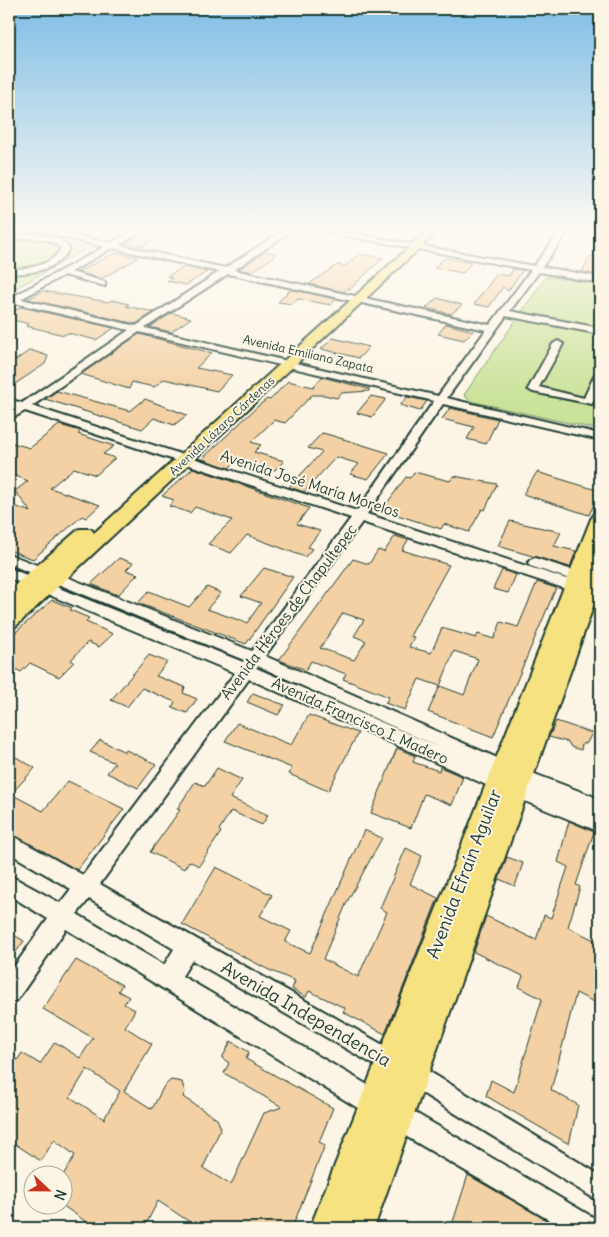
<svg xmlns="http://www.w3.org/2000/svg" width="609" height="1237" font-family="Delius,sans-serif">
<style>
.green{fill:#cae299;stroke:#749066}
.building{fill:#f3d1a4;stroke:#1f3d34;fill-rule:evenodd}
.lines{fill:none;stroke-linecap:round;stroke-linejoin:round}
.minor-casing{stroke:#1f3d34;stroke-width:4}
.major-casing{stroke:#1f3d34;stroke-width:4}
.minor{fill:#fcf5e5;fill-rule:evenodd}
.major{fill:#f7e281;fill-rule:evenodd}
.labels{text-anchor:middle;stroke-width:4;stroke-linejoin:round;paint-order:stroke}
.far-street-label{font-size:12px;fill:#1f3d34;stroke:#fcf5e5}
.street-label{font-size:15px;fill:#1f3d34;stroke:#fcf5e5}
.near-street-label{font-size:18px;fill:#1f3d34;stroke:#fcf5e5}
</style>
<rect width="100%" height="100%" fill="#fcf5e5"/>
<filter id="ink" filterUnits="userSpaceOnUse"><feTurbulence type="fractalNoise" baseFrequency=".02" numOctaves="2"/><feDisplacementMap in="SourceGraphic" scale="10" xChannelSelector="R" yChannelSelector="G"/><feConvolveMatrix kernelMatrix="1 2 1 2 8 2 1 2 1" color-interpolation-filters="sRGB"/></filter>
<g filter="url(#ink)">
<path class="green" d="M9,230H43L101,241L9,292Z
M551,277L600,285V430L470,401L464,395L545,278Z"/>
<path class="building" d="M146,230H170L143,246L126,243Z
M265,251L277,254L252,272L239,269Z
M120,253L138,258L101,279L78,272L113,254Z
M359,254L383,258L350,289L347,288L344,292L309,284L337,265L345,266Z
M590,256L600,258V275L582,272Z
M444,258L452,259L471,263L463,273L434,268Z
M185,267L207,272L186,285L167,281L172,278L167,276Z
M513,269L523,270L508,291L503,287L489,307L474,304L497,274L509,276Z
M290,290L299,291L336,299L331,305L298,299L292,304L278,302Z
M43,291L108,302L112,300L129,304L126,306L154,312L136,324L28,299Z
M437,298L462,305L451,314L426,308Z
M21,307L114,328L96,340L68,333L64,335L26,326L29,324L9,319V313Z
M172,313L191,318L171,332L150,327Z
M446,324L473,331L464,340L438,334Z
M139,334L212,353L196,368L232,375L217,391L164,379L154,387L132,382L129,389L81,374Z
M333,338L369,347L359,358L321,349Z
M30,350L48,356L45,364L9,388V358L16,360Z
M322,377L369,389V391L341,393L337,398L324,395H312L285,423L274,420L251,442L261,445L254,452L284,461L275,470L236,461L229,468L202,459L258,406L267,399L270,400L288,381L313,387Z
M57,391L130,411L145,399L187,415L174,425L154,418L142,429L45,399Z
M371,396L386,399L372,417L357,413Z
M407,397L427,401L420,411L400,405Z
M450,408L498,419L486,444L467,439L474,427L442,419Z
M59,425L81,431L78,434L114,446L103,454L115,458L96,475L74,468L50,488L100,505L86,518L82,516L33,559L9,550V504L31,512L15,491L28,481L9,473V442L30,448Z
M322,433L330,435L389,453L368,479L350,474L359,464L336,457L304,492L289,487L322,452L308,448Z
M193,468L309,508L297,524L320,531L308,547L312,549L305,557L247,535L231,553L208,544L232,520L195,507L190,513L169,506L174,500L162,496Z
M414,472L450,481L454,476L497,484L485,510L482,509L469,532L444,524L441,529L382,510L406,477L410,478Z
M537,472L600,491L589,515L523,494Z
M510,521L561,532L554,546L576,551L570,567L498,546Z
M395,536L408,540L402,550L449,565L410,636L414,637L409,647L431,653L442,628L476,638L478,634L494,639L501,622L518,627L537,582L556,588L493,737L428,712L440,686L419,679L405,710L385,703L389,697L343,679L346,674L311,661L306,670L279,660L353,559L369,564L378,550L384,552ZM343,613L364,620L354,636L366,641L354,660L320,648ZM454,651L478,659L464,695L440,686Z
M119,558L133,563L126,570L138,574L118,595L91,584Z
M264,568L293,577L246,644L138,603L149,591L189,607L207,587L221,593L207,609L247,623L261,603L241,596Z
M502,570L516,575L508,593L493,589Z
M52,600L72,608L70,610L89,618L86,622L113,634L99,647L88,642L71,660L74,662L59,677L30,663L21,672L9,665V638Z
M149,655L167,662L156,676L185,687L183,693L197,699L187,713L172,707L175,702L142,688L127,707L111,700Z
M253,693L276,702L285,705L278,715L247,702Z
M309,715L358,733L328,791L289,774L292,768L225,741L237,723L291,745Z
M556,721L592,733L587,743L582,744L581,750L571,747L568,742L549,737Z
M100,740L125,752L126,750L156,764L138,788L107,773L115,763L90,752Z
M397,748L415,756L413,762L439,771L440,767L463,777L452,805L424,794L411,828L371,813Z
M9,753L35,768L11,794L43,811L68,781L124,809L77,870L9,832Z
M217,768L242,780L230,798L268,815L262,825L231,811L219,830L221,832L199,866L189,861L184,869L150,852L180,810L177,809L195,782L205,786Z
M569,821L594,832L576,885L580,887L568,927L600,943V1005L576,993L551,1090L578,1105L569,1144L486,1096L491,1080L514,1092L542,999L519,987L523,976L474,952L486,916L536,940L544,915L551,918L568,867L558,862Z
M364,830L382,838L347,902L323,959L358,977L387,912L380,908L406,848L422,856L410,884L438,898L385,1034L343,1012L345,1008L309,991L306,997L292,989L295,981L267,969L182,924L216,867L272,895L260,916L291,931L285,942L310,953Z
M507,857L523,863L515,886L499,879Z
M9,932L24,941L9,962Z
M76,960L122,985L118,991L129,997L124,1004L135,1010L125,1027L152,1044L124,1091L152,1109L164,1086L171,1080L182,1082L185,1092L183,1097L217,1119L221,1128L203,1168L231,1185L264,1113L282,1107L224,1073L229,1063L222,1058L231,1041L249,1052L246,1059L333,1108L319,1142L325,1145L292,1228H199L158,1201L144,1228H95L62,1205V1177L75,1155L54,1140L41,1161L9,1140V1072L22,1053L40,1064L55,1042L80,1058L93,1038L43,1009ZM87,1069L120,1091L104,1119L70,1097Z
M468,1175L560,1228H451Z"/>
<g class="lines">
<g class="minor-casing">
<path id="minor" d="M35,230H50L110,243L134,230H144L119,245L225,268L284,230H293L234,270L490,325L531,270L315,230H333L534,266L561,230H569L542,267L600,277V283L539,272L510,311L600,328V334L506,316L447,398L600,434V440L443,404L367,514L600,590V600L362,522L265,656L527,771L600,799V832L493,788L249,679L100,884L420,1066L600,1175V1202L404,1082L192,960L182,976L596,1219L600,1228H563L366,1113L66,929L17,1000L9,1003V974L48,919L9,895V875L60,903L71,889L9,853V834L83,875L235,673L9,578V568L243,662L244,660L9,564V554L252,651L351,518L25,411L9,420V412L15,408L9,406V399L22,403L129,330L14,303L9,305V296L12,297L104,247ZM112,248L219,272L136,326L21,299L64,275L105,286V282L71,272ZM228,274L486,330L438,396L145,328ZM139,332L434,401L357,511L32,406ZM258,666L441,748L256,668ZM89,899L174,949L164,965L77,914Z
M24,234C40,233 57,235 69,248C59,271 31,273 9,274V270C27,268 52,267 61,248C46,235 27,238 9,240V236Z
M558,341L563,344L539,387L584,398L595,374L600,371V386L592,404L533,392L528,389L553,344Z
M535,558L600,579V589L530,566L528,563L530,560Z"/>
</g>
<g class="major-casing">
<path id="major" d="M428,230H439L16,626L9,628V610L12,607L9,608V590L79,529H91L94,533Z
M600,514V542L595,556L600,555V587L374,1228H310L591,519L594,515Z"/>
</g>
<use href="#minor" class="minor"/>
<use href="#major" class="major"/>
</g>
</g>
<linearGradient id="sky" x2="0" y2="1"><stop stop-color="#7fbee6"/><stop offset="0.57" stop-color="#fefaf3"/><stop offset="1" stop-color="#fefaf3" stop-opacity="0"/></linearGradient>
<rect width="609" height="403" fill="url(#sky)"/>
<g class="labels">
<g class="far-street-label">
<text transform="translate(308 354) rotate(13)" y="4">Avenida Emiliano Zapata</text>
<text transform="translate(222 426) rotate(-43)" y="4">Avenida Lázaro Cárdenas</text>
</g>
<g class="street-label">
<text transform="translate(310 484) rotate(18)" y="5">Avenida José María Morelos</text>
<text transform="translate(289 612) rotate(-53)" y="5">Avenida Héroes de Chapultepec</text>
<text transform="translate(360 721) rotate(24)" y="5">Avenida Francisco I. Madero</text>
</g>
<g class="near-street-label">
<text transform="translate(464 874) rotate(-69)" y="6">Avenida Efraín Aguilar</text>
<text transform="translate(306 1014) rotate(30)" y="6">Avenida Independencia</text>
</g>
</g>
<rect width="609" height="1237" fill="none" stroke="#fcf5e5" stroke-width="30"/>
<rect x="15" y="15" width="579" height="1207" fill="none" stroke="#1f3d34" stroke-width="2" filter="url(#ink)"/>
<g transform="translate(48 1190) rotate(112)"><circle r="24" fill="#fcf5e5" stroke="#a4ab9e"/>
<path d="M0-4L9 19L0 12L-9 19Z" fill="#c8321e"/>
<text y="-8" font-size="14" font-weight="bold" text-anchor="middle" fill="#1f3d34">N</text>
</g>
</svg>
